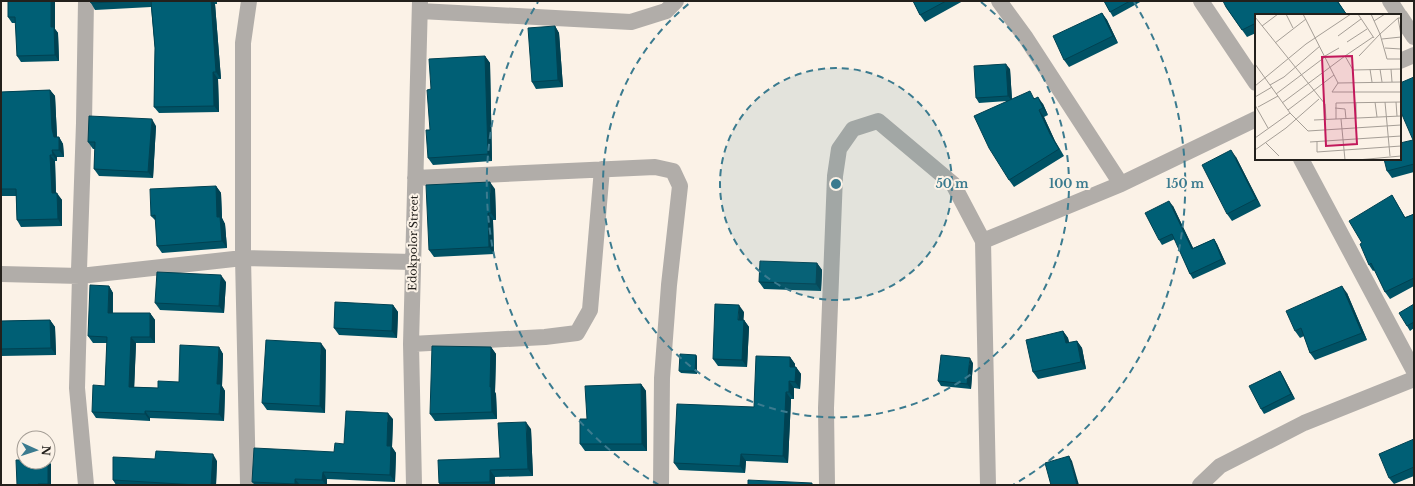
<svg xmlns="http://www.w3.org/2000/svg" width="1415" height="486" font-family="'Libre Baskerville',serif">
<style>
.lines{fill:none;stroke-linecap:round;stroke-linejoin:round}
.minor{stroke:#b1ada9;stroke-width:16}
.wall{fill:#005265}
.shaded-wall{fill:#004252}
.building{fill:#005f75;stroke:#004252}
.ring{fill:none;stroke:#3b7b8f;stroke-width:2;stroke-dasharray:7 5}
.labels{text-anchor:middle;stroke-width:4;stroke-linejoin:round;paint-order:stroke}
.street-label{font-size:11px;fill:#23201c;stroke:#fbf2e7}
.inset-road{fill:none;stroke:#a59e96;stroke-width:1}
.view{fill:#c2185b;fill-opacity:0.15;stroke:#c2185b;stroke-width:2}
.inset-edge{fill:none;stroke:#23201c;stroke-width:2}
.centre{fill:#3b7b8f;stroke:#fbf2e7;stroke-width:2}
.ring-label{font-size:12px;text-anchor:middle;font-weight:bold;fill:#3b7b8f;stroke:#fbf2e7;stroke-width:4;stroke-linejoin:round;paint-order:stroke}
</style>
<rect width="100%" height="100%" fill="#fbf2e7"/>
<g class="lines">
<path class="minor" d="M86,1L84,123L79,270L80,276L77,388L86,485
M999,1L1026,38L1121,184
M1201,1L1256,83
M1390,1L1399,15
M420,11L631,22L666,11L676,1
M1400,16L1414,37
M1400,61L1414,55
M1301,159L1414,371
M415,178L655,167L673,171L680,186L669,285L662,378L661,485
M983,241L988,485
M1,274L80,276L243,258L413,262
M411,344L545,337L577,333L590,310L602,169
M248,485L243,258V43L249,1
M414,485L411,344L420,1
M827,485L826,408L835,176L839,149L853,129L878,121L953,184L983,241L1121,184L1256,119
M1200,485L1220,466L1304,423L1414,379"/>
</g>
<path class="wall" d="M8,1H55V29L58,33L59,61L21,62L17,56L16,23H12L8,17Z
M90,1H217V4H215L221,79H218L219,112L159,113L154,107L155,48L151,7L95,10L91,3Z
M913,1H963L925,22L920,15Z
M1104,1H1142L1113,17Z
M1338,1L1347,15H1256V33L1247,37L1226,7Z
M1102,13L1107,20L1118,43L1069,67L1064,60Z
M555,26L559,33L563,87L536,89L532,82Z
M485,56L490,63L492,161L433,165L428,158L430,130L431,89Z
M1010,69L1012,99L1035,98L1043,104L1048,115L1044,117L1055,141L1064,156L1014,187L1009,180L1007,101L979,103L976,98Z
M1414,77V172L1392,178L1387,171L1413,140Z
M50,90L55,96L57,137H59L63,144L64,157H57V161H55L56,193L62,200V226L21,227L17,220L16,196H1V92Z
M156,126L153,178L99,176L94,169L95,149H93L88,142Z
M1236,157L1261,206L1232,221L1227,214Z
M216,186L221,193L222,218L225,224L227,248L162,253L157,246L156,221L151,216Z
M495,189L496,220H493L494,254L434,257L429,250Z
M1392,195L1405,217L1414,214V286L1390,299L1385,292L1375,270L1373,271L1369,265L1362,243Z
M1173,206L1193,248L1214,239L1217,244L1226,264L1193,279L1190,274L1175,239L1162,245L1159,240Z
M817,263L822,270L821,291L764,289L759,282Z
M226,282L224,313L160,310L155,303Z
M109,286L113,293V313H150L155,320V343H136L134,387L158,388L179,382L219,347L223,354L222,386L225,391L224,421L150,418V421L96,418L92,412L105,386L107,343H93L88,336Z
M1347,293L1367,340L1315,360L1310,353L1304,336L1300,338L1295,331Z
M1414,304V328L1410,331L1407,326Z
M393,305L398,312L397,338L339,335L334,328Z
M744,312L743,320H744L749,327L747,367L718,366L713,359Z
M50,320L55,327L56,355L1,356V321Z
M1063,331L1068,338L1069,343L1077,341L1082,348L1086,369L1038,379L1033,372Z
M491,347L496,354L495,392L496,394L497,419L435,421L430,414Z
M326,350L325,413L267,410L262,403Z
M696,355L697,357V374L681,373L679,371Z
M790,357L795,364V367H796L801,374L800,389L794,388V399H791L788,463L746,461L745,473L679,470L674,463L754,407Z
M973,363L971,389L941,386L938,381Z
M1280,371L1283,376L1295,399L1264,414L1261,409Z
M641,384L646,391L647,451H585L580,444L587,419Z
M393,419L392,447L396,453L395,482L327,479V485H255L252,482L334,452Z
M531,429L533,476L495,477V485H440L439,483L500,458Z
M1414,439V476L1394,484L1389,478Z
M155,459L217,461L216,485H116L113,480Z"/>
<path class="shaded-wall" d="M51,1H55V29L58,33L59,61L55,55L51,27Z
M211,1H213L215,4L221,79L216,72Z
M1102,13L1107,20L1118,43L1113,36Z
M555,26L559,33L563,87L558,80Z
M485,56L490,63L492,161L488,154Z
M1006,64L1010,69L1012,101L1008,96Z
M213,72L218,79L219,112L214,106Z
M50,90L55,96L57,136L58,144L54,137L52,129Z
M1038,97L1043,104L1048,115L1043,108Z
M1039,110L1044,117L1055,141L1064,156L1050,134Z
M152,119L156,126L153,178L148,172Z
M59,137L63,144L64,157L59,150Z
M52,150L57,157V161L53,155Z
M1231,150L1236,157L1261,206L1256,199Z
M50,155L55,161L56,200L52,193Z
M490,182L495,189L496,220L491,213Z
M216,186L221,193L222,218L225,224L227,248L222,241L217,217Z
M57,193L62,200V226L58,219Z
M1169,201L1173,206L1196,254L1192,249Z
M488,213L493,220L494,254L489,247Z
M1214,239L1217,244L1226,264L1222,259Z
M817,263L822,270L821,291L816,284Z
M221,275L226,282L224,313L219,306Z
M109,286L113,293L112,320L108,313Z
M1342,286L1347,293L1367,340L1362,333Z
M393,305L398,312L397,338L392,331Z
M739,305L744,312L743,327L738,320Z
M150,313L155,320V343L150,337Z
M50,320L55,327L56,355L51,348Z
M744,320L749,327L747,367L742,360Z
M1063,331L1068,338L1071,350L1066,343Z
M131,337L136,343L134,393L129,387Z
M1077,341L1082,348L1086,369L1081,362Z
M321,343L326,350L325,413L320,406Z
M219,347L223,354L222,386L225,391L224,421L219,414L217,384Z
M491,347L496,354L495,392L496,394L497,419L492,412L490,387Z
M696,355L697,357V374L695,371Z
M790,357L795,364V374L790,367Z
M970,358L973,363L971,389L967,384Z
M796,367L801,374L800,389L795,382Z
M1280,371L1283,376L1295,399L1291,394Z
M789,381L794,388V399L789,392Z
M641,384L646,391L647,451L642,444Z
M786,392L791,399L788,463L783,456Z
M145,411L150,418V421L145,414Z
M388,413L393,419L392,447L396,453L395,482L390,475L387,446Z
M526,422L531,429L533,476L528,469Z
M213,454L217,461L216,485H211Z
M741,454L746,461L745,473L740,466Z
M1069,456L1072,461L1079,485H1077Z
M48,460L51,464V485H49L48,484Z
M490,470L495,477V485H493L490,482Z
M323,472L327,479V485H326L322,480Z
M295,479L300,485H296L295,484Z"/>
<path class="building" d="M8,1H51V27H54L55,55L17,56L15,17H8Z
M90,1H132L91,3Z
M151,1H211L216,72H213L214,106L154,107L155,48Z
M913,1H946L920,15Z
M1104,1H1130L1110,12Z
M1223,1H1337L1347,15H1276L1275,13L1271,15H1256V23L1242,30L1226,7Z
M1102,13L1113,36L1064,60L1053,36Z
M555,26L558,80L532,82L528,28Z
M485,56L488,154L428,158L426,130H430L427,90L431,89L429,59Z
M1006,64L1008,96L976,98L974,66Z
M1414,77V164L1387,171L1384,159H1400V143L1413,140L1400,110V83Z
M50,90L52,129L54,137H59V150H52L53,155H50L52,193H57L58,219L17,220L16,189H1V92Z
M1030,91L1034,99L1038,97L1043,108L1039,110L1050,134L1059,149L1009,180L989,148L974,116Z
M89,116L152,119L148,172L94,169L95,142H88Z
M1231,150L1256,199L1227,214L1202,165Z
M490,182L491,213H488L489,247L429,250L426,185Z
M216,186L217,217H220L222,241L157,246L155,215L151,216L150,189Z
M1392,195L1405,218L1414,214V235H1413L1414,236V278L1385,292L1371,263L1369,265L1360,244L1362,243L1349,221Z
M1169,201L1192,249L1214,239L1222,259L1190,274L1172,234L1159,240L1145,213Z
M760,261L817,263L816,284L759,282Z
M157,272L221,275L219,306L155,303Z
M90,285L109,286L108,313H150V337H131L129,387L158,388V381L179,382L180,345L219,347L217,384H221L219,414L145,411V414L92,412L93,385L105,386L107,337L88,336Z
M1342,286L1362,333L1310,353L1301,328L1295,331L1286,311Z
M335,302L393,305L392,331L334,328Z
M715,304L739,305L738,320H744L742,360L713,359Z
M1414,304V322L1407,326L1399,313Z
M50,320L51,348L1,349V321Z
M1063,331L1066,343L1077,341L1081,362L1033,372L1026,340Z
M266,340L321,343L320,406L262,403Z
M432,346L491,347L490,387H491L492,412L430,414Z
M680,354L696,355L695,371H679Z
M941,355L970,358L967,384L938,381Z
M756,356L790,357V367H796L795,382L789,381V392H786L783,456L741,454L740,466L674,463L677,404L754,407Z
M1280,371L1291,394L1261,409L1249,386Z
M641,384L642,444H580V419H587L585,386Z
M346,411L388,413L387,446H391L390,475L323,472L322,480L295,479V484L252,482L254,448L334,452L335,443L344,444Z
M526,422L528,469L490,470V482L439,483L438,460L500,458L498,423Z
M1414,439V467L1389,478L1379,454Z
M156,451L213,454L211,485H197L113,480V457L155,459Z
M1069,456L1077,485H1051L1045,463Z
M16,460H24V462H48V484H38V485H17Z
M748,480L812,483V485H748Z"/>
<circle cx="836" cy="184" r="116" fill="#3b7b8f" fill-opacity=".12"/>
<g class="ring">
<circle cx="836" cy="184" r="116"/>
<path d="M981 2A233 233 0 1 1 691 2"/>
<path d="M659 485A349 349 0 0 1 538 2M1134 2A349 349 0 0 1 1013 485"/>
</g>
<g class="labels">
<g class="street-label">
<text transform="translate(413 243) rotate(-89)" y="4">Edokpolor Street</text>
</g>
</g>
<g transform="translate(1255 14)">
<rect width="146" height="146" fill="#fbf2e7"/>
<path class="inset-road" d="M31,0L38,14M48,0L83,69L77,78H146M103,0L119,24M0,3L70,90L71,106M143,4L125,20L132,45H146M146,4H143L146,21M119,7L130,0M7,12L23,0M83,22L106,5M127,25L146,23M92,28L112,15M20,29L51,5M130,34L146,35M70,42L84,34M90,42L118,23M104,42L125,20L116,0M0,50L35,99L53,117L146,111M115,55L117,68M125,55L127,68M136,55L137,68M83,69L146,68M15,71L29,63L65,32M0,72L51,30L96,0M21,80L70,43M0,83L17,73M120,88L122,103M130,88L135,142M141,88L142,102M27,89L90,42L98,56L146,55M101,89V104M0,91L13,114M3,93L23,82M80,94L90,95L91,105M33,96L79,61M81,105V89L146,88M86,105L90,146M59,106L146,102M0,124L35,99M62,127V138L146,132M55,128L146,122M11,129L24,142M0,136L31,114L64,85M102,146L146,142"/>
<path class="view" d="M97,42L102,130L71,132L67,43Z"/>
<rect width="146" height="146" class="inset-edge"/>
</g>
<circle cx="836" cy="184" r="6" class="centre"/>
<g class="ring-label">
<text x="952" y="188">50 m</text>
<text x="1069" y="188">100 m</text>
<text x="1185" y="188">150 m</text>
</g>
<rect width="1415" height="486" fill="none" stroke="#23201c" stroke-width="4"/>
<g transform="translate(36 450) rotate(93)"><circle r="19" fill="#fbf2e7" stroke="#a59e96"/>
<path d="M0-3L7 15L0 10L-7 15Z" fill="#3b7b8f"/>
<text y="-6" font-size="11" font-weight="bold" text-anchor="middle" fill="#23201c">N</text>
</g>
</svg>
